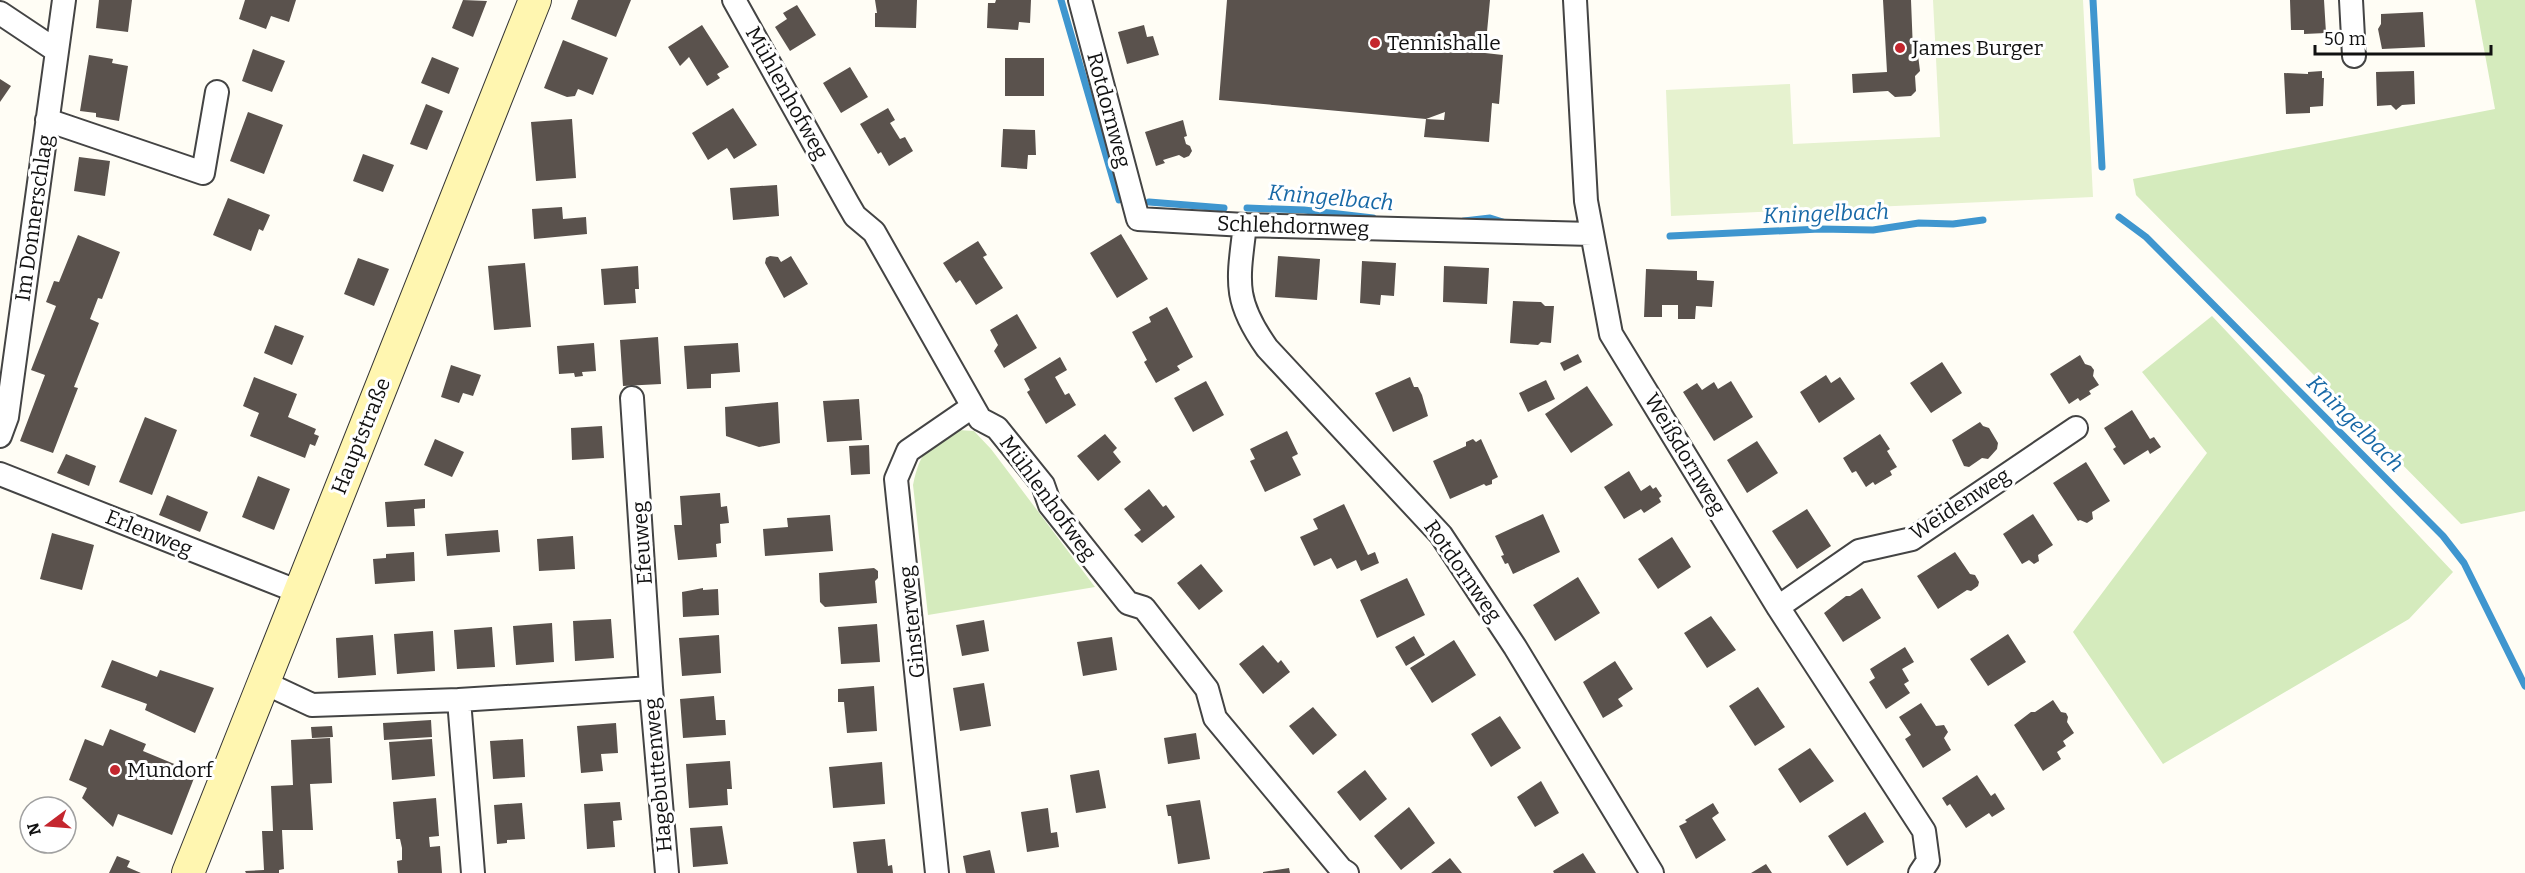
<svg xmlns="http://www.w3.org/2000/svg" width="2525" height="873" font-family="Bitter,serif">
<style>
.green{fill:#d5ebbd}
.pitch{fill:#e6f2cf}
.lines{fill:none;stroke-linecap:round;stroke-linejoin:round}
.stream{stroke:#3f96cf;stroke-width:7}
.building{fill:#5a524d}
.street-casing{stroke:#444;stroke-width:26}
.secondary-casing{stroke:#333;stroke-width:34}
.street{stroke:#fff;stroke-width:22}
.secondary{stroke:#fff6b0;stroke-width:32}
.poi-dot{fill:#c4262e;stroke:#fff;stroke-width:2}
.labels{text-anchor:middle;stroke-width:6;stroke-linejoin:round;paint-order:stroke}
.poi-label{font-size:21px;fill:#111;stroke:#fff;text-anchor:start}
.street-label{font-size:21px;fill:#111;stroke:#fff}
.water-label{font-size:22px;font-style:italic;fill:#1768a6;stroke:#fff}
</style>
<rect width="100%" height="100%" fill="#fffdf5"/>
<path class="green" d="M2475,0H2525V511L2461,524L2136,195L2133,179L2495,109Z
M2212,316L2453,572L2409,619L2163,764L2073,632L2207,453L2142,372Z
M958,430L974,431L991,449L1095,587L928,615L913,485C921,448 928,448 958,430Z"/>
<path class="pitch" d="M1933,0H2083L2093,197L1671,216L1666,90L1790,84L1793,144L1940,137Z"/>
<g class="lines">
<path class="stream" d="M1061,0L1119,200
M2093,0L2102,167
M1149,202L1224,208
M1247,208L1304,210L1373,218
M2119,217L2146,237L2443,536L2464,563L2525,686
M1464,221L1490,218L1506,223
M1670,236L1820,229L1873,230L1919,223L1953,224L1983,220"/>
</g>
<path class="building" d="M99,0H132L128,32L96,28Z
M245,0H296L289,22L271,16L266,29L239,19Z
M463,0L487,1L473,37L452,28Z
M578,0H631L616,37L571,19Z
M875,0H917L916,28L875,27V13H877Z
M996,0H1031L1030,23L1019,22L1018,30L987,28L988,3H995Z
M1227,0H1490L1485,53L1503,55L1499,104L1492,103L1489,142L1424,137L1426,119L1444,120L1445,112L1426,119L1219,100Z
M1883,0H1911L1913,51L1918,55L1920,71L1915,76L1916,91L1911,96L1895,97L1888,91L1853,93L1852,74L1887,72Z
M2290,0H2324L2326,33L2304,34V30H2291Z
M797,5L816,35L790,51L775,27L787,19L783,13Z
M2423,12L2425,47L2382,49L2378,29L2381,24V14Z
M702,25L729,67L717,74L720,78L707,86L689,57L680,66L668,47Z
M1144,25L1147,37L1153,36L1159,55L1127,64L1118,32Z
M563,40L608,58L593,95L578,89L575,96L567,97L544,88Z
M253,49L285,61L272,92L242,81Z
M89,55L113,59L112,63L128,66L119,121L96,117V113L80,111Z
M432,57L459,68L449,94L421,83Z
M1005,58H1044V96H1005Z
M850,67L868,97L841,113L823,83Z
M2322,71V78H2324L2323,106L2310,107V113L2286,114L2284,73L2308,74V72Z
M2414,71L2415,104L2402,105L2396,110L2391,105L2377,106L2376,72Z
M0,79L11,86L0,102Z
M426,104L443,111L427,150L410,144Z
M733,108L757,145L734,159L727,148L708,160L692,133Z
M888,108L895,120L890,123L900,139L905,137L913,151L889,166L881,152L878,154L860,124Z
M248,112L283,125L264,174L230,161Z
M572,119L576,178L536,181L531,122Z
M1183,120L1187,136L1184,137L1186,144L1190,146L1192,151L1189,156L1184,158L1179,155L1163,160L1165,163L1156,166L1145,132Z
M1003,129L1035,130L1036,155H1028L1027,169L1001,167Z
M363,154L394,165L383,192L353,181Z
M79,157L110,161L105,196L74,191Z
M777,185L779,216L733,220L730,188Z
M228,198L270,215L263,231L259,229L251,251L213,235Z
M562,207L563,219L586,217L587,234L534,239L532,209Z
M1121,234L1148,279L1117,298L1090,253Z
M78,235L120,252L102,299L98,298L90,319L99,323L74,387L78,388L53,453L20,441L45,375L31,370L56,306L46,302L54,281L59,282Z
M978,241L987,255L983,257L1003,288L976,305L960,280L956,283L943,263Z
M770,256L778,257L781,262L791,256L808,284L784,298L765,263L766,258Z
M1278,256L1320,259L1317,300L1275,297Z
M358,258L389,269L374,306L344,294Z
M1362,261L1396,263L1394,296L1381,295L1380,305L1360,303Z
M525,263L531,327L494,330L488,266Z
M638,266L639,289H635L636,303L604,305L601,269Z
M1444,266L1489,268L1487,304L1443,302Z
M1646,269L1697,271V280L1714,281L1712,307L1696,306L1695,319H1678V305H1662V317H1644Z
M1513,301L1541,302L1545,306H1554L1551,343L1541,342L1538,345L1510,343Z
M1167,307L1193,357L1177,366L1180,370L1156,383L1144,362L1147,360L1132,332L1151,322L1149,317Z
M1017,314L1037,348L1004,368L994,351L998,345L990,330Z
M275,325L304,336L292,365L264,353Z
M658,337L661,384L623,386L620,340Z
M594,343L596,371L582,372L583,376L575,377L574,373L559,374L557,346Z
M738,343L740,372L711,374V388L687,389L684,346Z
M1578,354L1582,362L1564,371L1560,363Z
M2080,355L2085,364L2091,366L2094,370L2093,376L2099,385L2089,391L2091,394L2080,401L2078,398L2069,404L2050,374Z
M1060,357L1067,370L1055,377L1065,395L1069,393L1076,405L1046,424L1027,392L1030,390L1024,379Z
M1942,362L1962,393L1931,413L1910,383Z
M451,365L481,375L473,396L463,393L459,403L441,397Z
M1826,375L1831,383L1840,377L1855,399L1819,423L1800,392Z
M254,377L297,394L288,417L316,429L314,434L319,436L315,446L310,444L305,458L250,436L259,413L243,406Z
M1410,377L1414,387H1418L1422,395L1428,416L1393,432L1375,393Z
M1546,380L1555,399L1528,412L1519,393Z
M1206,381L1224,415L1193,432L1174,398Z
M1731,381L1753,417L1714,441L1683,392L1697,383L1702,390L1714,382L1718,389Z
M1587,386L1613,425L1571,453L1545,414Z
M859,399L862,440L827,442L823,401Z
M778,402L780,443L759,447L726,436L725,407Z
M2132,410L2150,439L2154,437L2161,447L2150,454L2148,450L2124,465L2113,449L2116,447L2104,428Z
M145,417L177,430L152,495L119,482Z
M1980,422L1983,426L1989,428L1998,443L1997,449L1988,459L1982,458L1969,467L1964,466L1952,440Z
M602,426L604,458L572,460L571,428Z
M1287,431L1298,454L1292,457L1301,475L1265,492L1250,461L1255,459L1250,449Z
M1105,434L1117,448L1113,452L1121,462L1098,481L1077,456Z
M1880,434L1890,449L1887,451L1897,467L1890,471L1892,475L1875,485L1873,482L1866,487L1856,471L1852,473L1843,458Z
M435,439L464,452L452,477L424,465Z
M1473,439L1476,442L1481,439L1498,477L1492,480V484L1486,486L1484,484L1450,499L1433,461L1466,446V442Z
M1757,441L1778,473L1747,493L1727,460Z
M869,445L870,474L851,475L849,446Z
M66,454L96,466L89,486L57,473Z
M2086,462L2110,501L2092,512L2093,519L2087,523L2080,520L2078,521L2053,483Z
M1629,471L1641,491L1650,485L1653,489L1656,487L1662,496L1659,498L1661,502L1644,513L1641,509L1624,519L1604,487Z
M258,476L290,489L274,530L242,517Z
M1149,489L1163,507L1166,505L1175,517L1142,543L1134,535L1141,530L1124,509Z
M720,493L721,507L727,506L729,523L720,524L721,543L716,544L717,557L678,560L674,525H682L680,496Z
M167,495L208,512L200,532L159,515Z
M425,499V508L414,509L415,526L387,527L385,502Z
M1344,504L1368,555L1375,552L1379,563L1361,571L1356,560L1337,569L1331,558L1314,566L1300,537L1318,529L1313,519Z
M1807,509L1831,546L1797,569L1772,531Z
M1543,514L1560,552L1513,574L1508,563L1505,564L1501,556L1504,555L1495,536Z
M2033,514L2053,545L2038,555L2039,561L2034,564L2029,560L2022,564L2003,534Z
M830,515L833,551L765,556L763,529L788,527L787,518Z
M498,530L500,552L447,556L445,534Z
M52,533L94,545L82,590L40,579Z
M573,536L575,569L539,571L537,539Z
M1672,537L1691,567L1658,589L1638,559Z
M414,552L415,581L375,584L373,559L386,558V554Z
M1955,552L1970,574L1975,575L1979,582L1978,586L1971,591L1967,590L1938,609L1917,576Z
M1201,564L1223,591L1199,610L1177,583Z
M874,568L878,571V578L875,581L877,603L825,607L820,602L819,573Z
M1578,577L1600,613L1555,641L1533,605Z
M1407,578L1425,615L1377,638L1360,600Z
M703,588V590L718,589L719,615L683,617L682,592Z
M1862,588L1881,618L1843,642L1824,613L1846,596H1850Z
M1711,616L1736,650L1707,668L1684,633Z
M611,619L614,658L575,661L573,621Z
M984,620L989,651L962,656L956,625Z
M552,623L554,662L516,665L513,626Z
M877,624L880,662L841,664L838,627Z
M492,627L495,667L457,669L454,630Z
M433,631L435,671L397,674L394,634Z
M2008,634L2026,662L1988,686L1970,659Z
M373,635L376,675L338,678L336,638Z
M719,635L721,673L682,676L679,638Z
M1414,636L1425,655L1406,666L1395,647Z
M1112,637L1117,670L1083,676L1077,642Z
M1454,640L1476,675L1432,703L1410,668Z
M1263,645L1278,663L1281,660L1290,672L1263,694L1239,664Z
M1905,647L1914,662L1902,669L1909,681L1904,684L1910,693L1886,709L1869,682L1875,678L1870,669Z
M112,660L157,677L160,670L214,688L195,733L145,710L147,704L101,687Z
M1615,661L1633,689L1618,699L1623,706L1603,718L1583,682Z
M984,683L991,726L960,731L953,688Z
M874,686L877,731L847,733L844,702H838V689Z
M1758,687L1785,727L1755,746L1729,706Z
M714,696L716,720H725L726,735L683,738L680,699Z
M2053,700L2061,712L2066,713L2068,717L2067,722L2074,733L2063,741L2066,746L2057,752L2061,759L2043,771L2014,725L2031,712H2035Z
M1921,703L1936,726L1944,725L1948,732L1944,738L1951,750L1923,768L1905,739L1911,735L1899,717Z
M1313,707L1337,735L1313,755L1289,726Z
M1500,716L1521,748L1491,767L1471,734Z
M431,720L432,737L384,740L383,723Z
M616,723L618,753L601,754L603,771L581,773L577,726Z
M332,726L333,737L312,738L311,727Z
M110,729L146,744L143,751L196,773L172,835L118,814L113,827L82,798L87,788L69,780L85,739L103,746Z
M1196,733L1200,759L1168,764L1164,738Z
M330,738L332,783L310,784L313,830H282L284,869L279,870V873H246L245,871L264,870L262,831H273L271,786L293,785L291,740Z
M432,739L435,776L392,780L389,742Z
M523,739L525,777L493,779L490,741Z
M1810,748L1834,781L1800,803L1778,769Z
M730,761L732,789H727L728,805L689,808L686,764Z
M882,762L885,804L833,808L829,767Z
M1099,770L1106,808L1076,813L1070,775Z
M1365,770L1387,799L1360,821L1337,792Z
M1977,775L1991,796L1995,793L2005,809L1992,817L1989,813L1966,828L1950,804L1947,806L1942,798Z
M1541,781L1559,813L1535,827L1517,797Z
M436,798L439,836L429,837L430,847L440,846L442,873H398L397,861L402,860V848L400,839H396L393,802Z
M1200,800L1210,859L1178,864L1171,816H1168L1166,805Z
M620,802L622,820L613,821L615,847L587,849L584,804Z
M522,803L525,839L507,840V843L497,844L494,805Z
M1713,803L1719,813L1712,818L1726,840L1696,859L1679,826L1687,822L1685,820Z
M1409,807L1435,843L1401,870L1374,836Z
M1048,808L1051,833L1057,832L1059,847L1027,852L1021,812Z
M1865,812L1884,842L1847,866L1828,836Z
M722,826L728,864L693,867L690,828Z
M885,839L888,866L892,865L893,873H857L853,842Z
M990,850L995,873H966L963,856Z
M1583,853L1596,873H1554L1553,871Z
M117,856L130,861L127,867L141,873H109Z
M1450,858L1462,873H1431Z
M1766,864L1772,873H1751Z
M1289,868L1290,873H1263V872Z"/>
<g class="lines">
<g class="street-casing">
<path id="street" d="M734,0L848,204L855,216L874,232L980,419L997,428L1043,485L1050,505L1128,603L1144,608L1207,689L1215,718L1341,869L1347,873
M1080,0L1138,219L1245,225L1592,234
M1575,0L1586,201L1611,334L1778,607L1924,831L1928,861L1920,873
M2351,0L2354,56
M0,13L57,51
M47,120L203,173L217,92
M1245,225C1238,282 1233,300 1267,348L1441,535L1515,647L1652,873
M632,398L651,688
M0,436L7,417L64,0
M0,474L299,592
M1778,607L1859,551L1912,539L2076,428
M265,683L312,705L459,700L651,688L667,873
M459,700L473,873
M937,873L896,479L908,451L972,407"/>
</g>
<g class="secondary-casing">
<path id="secondary" d="M188,873L535,0"/>
</g>
<use href="#street" class="street"/>
<use href="#secondary" class="secondary"/>
</g>
<g class="poi-dot">
<circle cx="1375" cy="43" r="6"/>
<circle cx="1900" cy="48" r="6"/>
<circle cx="115" cy="770" r="6"/>
</g>
<g class="labels">
<g class="poi-label">
<text x="1387" y="50">Tennishalle</text>
<text x="1912" y="55">James Burger</text>
<text x="127" y="777">Mundorf</text>
</g>
<g class="street-label">
<text transform="translate(787 93) rotate(61)" y="7">Mühlenhofweg</text>
<text transform="translate(1109 110) rotate(75)" y="7">Rotdornweg</text>
<text transform="translate(34 218) rotate(-82)" y="7">Im Donnerschlag</text>
<text transform="translate(1293 226) rotate(2)" y="7">Schlehdornweg</text>
<text transform="translate(361 436) rotate(-68)" y="7">Hauptstraße</text>
<text transform="translate(1685 454) rotate(59)" y="7">Weißdornweg</text>
<text transform="translate(1048 498) rotate(54)" y="7">Mühlenhofweg</text>
<text transform="translate(1960 504) rotate(-33)" y="7">Weidenweg</text>
<text transform="translate(149 533) rotate(22)" y="7">Erlenweg</text>
<text transform="translate(642 543) rotate(-94)" y="7">Efeuweg</text>
<text transform="translate(1463 571) rotate(55)" y="7">Rotdornweg</text>
<text transform="translate(912 622) rotate(-96)" y="7">Ginsterweg</text>
<text transform="translate(658 775) rotate(-95)" y="7">Hagebuttenweg</text>
</g>
<g class="water-label">
<text transform="translate(1331 197) rotate(5)" y="8">Kningelbach</text>
<text transform="translate(1826 213) rotate(-2)" y="8">Kningelbach</text>
<text transform="translate(2356 423) rotate(45)" y="8">Kningelbach</text>
</g>
</g>
<g transform="translate(48 825) rotate(254)"><circle r="28" fill="#ffffff" stroke="#a0a0a0" stroke-width="1.5"/>
<path d="M0-4.5L10 22L0 15L-10 22Z" fill="#c4262e"/>
<text y="-9" font-size="16" font-weight="bold" text-anchor="middle" fill="#111111">N</text>
</g>
<path d="M2315 45v9h176v-9" fill="none" stroke="#111111" stroke-width="3"/>
<text x="2324" y="45" font-size="18" fill="#111111" stroke="#ffffff" stroke-width="4.5" paint-order="stroke">50 m</text>
</svg>
